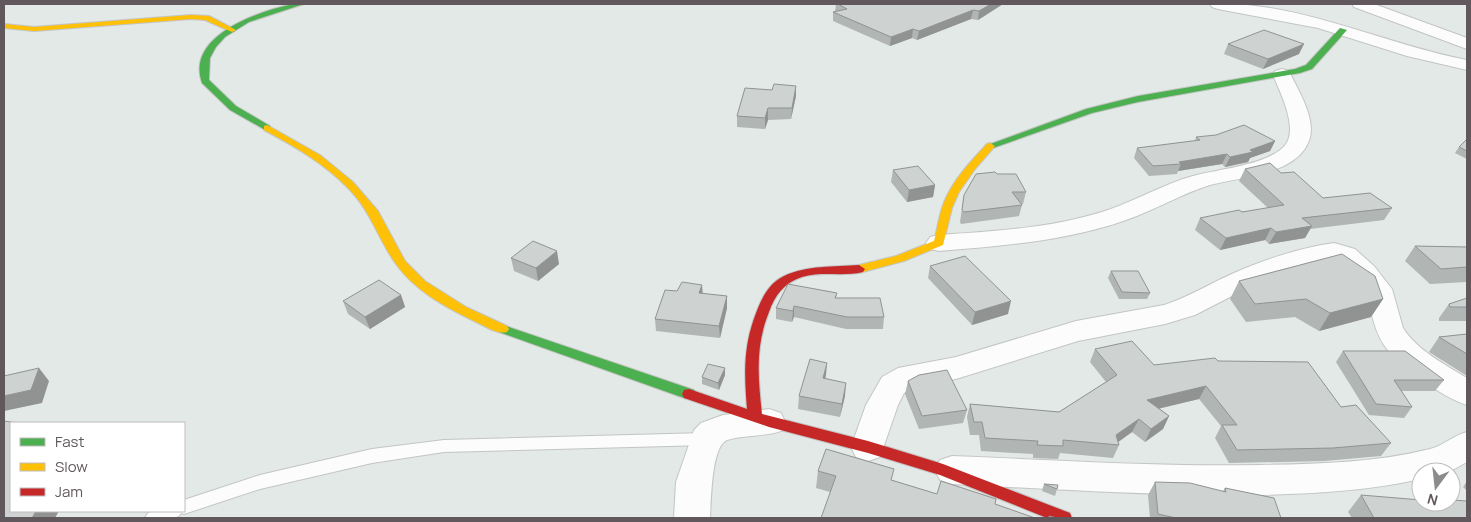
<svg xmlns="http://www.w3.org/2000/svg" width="1471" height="522" font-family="Manrope,sans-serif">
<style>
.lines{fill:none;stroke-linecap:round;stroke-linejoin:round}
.lane-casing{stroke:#c3c5c4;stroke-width:2}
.street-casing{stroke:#c3c5c4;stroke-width:2}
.fast-casing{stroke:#c4c5c5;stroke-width:2}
.slow-casing{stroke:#c4c5c5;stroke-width:2}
.jam-casing{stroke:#c4c5c5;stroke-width:2}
.lane{fill:#fbfcfb;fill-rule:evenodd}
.street{fill:#fbfcfb;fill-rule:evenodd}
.fast{fill:#4caf50;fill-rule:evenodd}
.slow{fill:#ffc107;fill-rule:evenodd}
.jam{fill:#c62828;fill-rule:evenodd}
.wall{fill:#b1b5b4}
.shaded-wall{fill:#909392}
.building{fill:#ced2d1;stroke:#909392}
</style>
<rect width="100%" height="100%" fill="#e2e9e6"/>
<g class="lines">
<g class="lane-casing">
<path id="lane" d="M706,433L712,435L714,439L712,443L706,445L444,452L372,463L260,489L184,514L181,513L179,516L174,518H145L148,513L153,511H184V500L260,475L372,449L444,440Z"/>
</g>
<g class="street-casing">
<path id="street" d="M1210,4C1297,0 1383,44 1467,60V70L1407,56L1318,28L1218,9L1212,7Z
M1352,4H1374L1467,38V49L1354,7Z
M1282,69L1289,71L1291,75C1300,94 1318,122 1308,143C1294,175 1239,177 1210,185C1181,194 1155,210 1126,220C1067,241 1001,246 939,251L930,249L926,243L930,237L939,235C995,231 1055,228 1108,210C1137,200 1164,184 1193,176C1217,169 1271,165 1286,144C1298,127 1280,92 1273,75L1275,71Z
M1334,243L1355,249L1374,266L1392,289L1403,328C1418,351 1444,364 1467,378V405C1444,398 1398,366 1384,345C1372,326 1373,312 1365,292C1361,281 1347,267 1337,261C1332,258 1327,260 1322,261L1255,284L1195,315L1165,324L1078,341L956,379L916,386L904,393L898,405L880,457L868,461L856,457L851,447L866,405L882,377L898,368L956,357L1076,321L1164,305C1189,297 1211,283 1234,273C1262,260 1304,247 1334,243Z
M769,409L781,413L785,422L781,431C763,437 743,435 727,440C711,446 711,504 710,518H674L676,482L694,430L701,423L723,415Z
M1467,432V462L1449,472H1421V479C1366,491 1311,494 1255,495C1154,496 1053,489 952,484L940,480L935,470L940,460L952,456C1055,460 1157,467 1260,465C1316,464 1374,463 1430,449C1443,446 1454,435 1467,432Z"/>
</g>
<g class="fast-casing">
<path id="fast" d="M293,4H304L249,22L225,37L216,47L210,58L209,80L236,106L270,126V130L267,131L230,110L202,83C185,35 260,11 293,4Z
M1340,28L1347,30L1312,69L1300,73L1138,102L1092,113L993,148H987L985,146L1086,109L1138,96L1295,69L1306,65Z
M503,325L694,390L696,394L694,398L689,399L684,398L499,332L497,329L499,326Z"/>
</g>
<g class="slow-casing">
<path id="slow" d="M191,15L209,16L236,30L232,32L205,20L191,19L34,31L4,28V24L34,27Z
M267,125L320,155L353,182L378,211L405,261L425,281L466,307L507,326L509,329L507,332C498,335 485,326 476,322C447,308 415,291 396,264C378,239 371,211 348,188C324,163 294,146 264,130V126Z
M990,143L995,146L975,169L959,192L952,208L943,245L904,261L859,273L855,272L853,269L855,266L896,256L934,241C938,227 939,213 945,200C954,179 971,161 987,144Z"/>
</g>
<g class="jam-casing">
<path id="jam" d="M859,265L865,269L863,272C843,277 822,271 802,277C784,283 775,295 769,312C755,346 758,378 762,414L868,441L943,464L1070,513L1072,518H1047L940,475L868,453L769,427L684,398L682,394L684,390L689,389L747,409C744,371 743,344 758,308C763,295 771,282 784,276C807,265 834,267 859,265Z"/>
</g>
<use href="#lane" class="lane"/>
<use href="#street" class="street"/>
<use href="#fast" class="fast"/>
<use href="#slow" class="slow"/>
<use href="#jam" class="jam"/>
</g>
<path class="wall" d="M836,4H1003L978,20L971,19L917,40L912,38L890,46L833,21V12H835Z
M1228,44L1299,54L1263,69L1224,54Z
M772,90L796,96L791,119L768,120L765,129L737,127V116Z
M1196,137L1275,141L1270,151L1250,158L1248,162L1225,167L1222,164L1178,171L1177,174L1149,176L1134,158L1137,148L1195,141Z
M1467,139V159L1455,153L1459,147Z
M1245,169L1281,173L1323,198L1392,208L1384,220L1310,229L1305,238L1269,244L1265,240L1220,250L1195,230L1200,218L1268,208L1239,181Z
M893,170L935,185L933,197L907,202L891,182Z
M997,174L1026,192L1023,204H1021L1022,205L1019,216L961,224L960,222L964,195Z
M1415,246L1467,247V282L1430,284L1405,261Z
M511,258L559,264L538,281L514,271Z
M930,266L1008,314L972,325L928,278Z
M1111,271L1150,293L1147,299H1119L1108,278Z
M1239,281L1383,299L1371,317L1319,331L1295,317L1246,322L1230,299Z
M837,293L836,298L884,317L883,329H846L794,317L792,322L776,319V308Z
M703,294L727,296V308L720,338L656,331L655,319Z
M401,295L405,307L370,329L348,314L343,301Z
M1467,298V321H1439V318L1449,304Z
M1467,334V376L1429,352L1439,337Z
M1095,349L1154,365L1218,361L1341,407L1391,443L1381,456L1324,461L1229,463L1215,438L1221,426L1199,399L1159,408L1169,416L1163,429L1145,442L1132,432L1118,442L1119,445L1113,458L1060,453L1058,459L1033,458V454L981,451L979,435H970L967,417L970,404L1059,412L1106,382L1090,362Z
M1343,351L1444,380L1435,391H1401L1412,407L1404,418L1369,415L1336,362Z
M725,368V375L719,390L702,384V377Z
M826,375L825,379L845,396L840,417L798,409L799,396Z
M908,381L967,410L963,423L919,429L905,394Z
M818,471L892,480L937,494L995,504L830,492L816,488Z
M1467,481V491L1463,487Z
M1155,482L1223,491L1225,488L1281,518H1150L1148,495Z
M1044,484L1057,489L1055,496L1042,491Z
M1361,495L1467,518H1352L1348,512Z"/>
<path class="shaded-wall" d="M991,4H1003L978,20L979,11Z
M973,10L971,19L917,40L919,31Z
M913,29L912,38L890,46L891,37Z
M1304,44L1299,54L1263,69L1268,59Z
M796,86V96L791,119L792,108Z
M768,108V120L765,129V118Z
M1275,141L1270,151L1250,158L1248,162L1225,167L1230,157Z
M1227,154L1222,164L1178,171L1181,164L1179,162Z
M935,185L933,197L907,202L909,190Z
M1312,226L1305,238L1269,244L1276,232Z
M1271,228L1265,240L1220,250L1226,238Z
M557,251L559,264L538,281L536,268Z
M702,285L703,297L699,293Z
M401,295L405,307L370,329L365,317Z
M727,296V308L720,338L719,326Z
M1383,299L1371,317L1319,331L1330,313Z
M1011,301L1008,314L972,325L975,312Z
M794,306V317L792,322L793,311Z
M827,363L826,375L822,391L823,378Z
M39,368L49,381L42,403L4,411V396Z
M725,368V375L719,390L718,383Z
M846,383L845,396L840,417L842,404Z
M1206,386L1199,399L1141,413L1147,400Z
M1169,416L1163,429L1145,442L1151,429Z
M1139,419L1132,432L1114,445L1116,435Z
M36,511H59L55,518H32Z"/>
<path class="building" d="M838,4H991L979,11L973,10L919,31L913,29L891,37L833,12L847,9Z
M1264,30L1304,44L1268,59L1228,44Z
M774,84L796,86L792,108H768L765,118L737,116L745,88L772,90Z
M1244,125L1275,141L1250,150L1253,152L1230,157L1227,154L1179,162L1181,164L1153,166L1137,148L1200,140L1196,137L1216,135Z
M1467,139V151L1459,147Z
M1270,163L1281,173L1294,172L1323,198L1370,193L1392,208L1302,218L1312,226L1276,232L1271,228L1226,238L1200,218L1239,210L1242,212L1284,205L1245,169Z
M918,166L935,185L909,190L893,170Z
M995,172L997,174H1016L1026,192H1012L1022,205L964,212L962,210L964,195L976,174Z
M533,241L557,251L536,268L511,258Z
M1415,246L1467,247V267L1441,269Z
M1342,254L1375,276L1383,299L1330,313L1306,299L1255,304L1239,281Z
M965,256L1011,301L975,312L930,266Z
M1111,271H1138L1150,293L1122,292Z
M379,280L401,295L365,317L343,301Z
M682,282L702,285L699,293L727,296L719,326L655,319L665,290L677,291Z
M788,284L837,293L835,298H880L884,317H847L794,306L793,311L776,308Z
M1467,298V307H1450L1449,304Z
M1467,334V354L1439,337Z
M1132,341L1154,365L1215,358L1218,361L1308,362L1341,407L1356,405L1391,443L1333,448L1237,450L1222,425H1237L1206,386L1147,400L1169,416L1151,429L1139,419L1116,435L1119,445L1063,440V446L1037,445L1038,441L985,438L982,422H974L970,404L1059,412L1117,375L1095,349Z
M1343,351H1405L1444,380H1394L1412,407L1376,404Z
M810,359L827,363L823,378L846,383L842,404L799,396Z
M708,364L725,368L718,383L702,377Z
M39,368L31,390L4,396V376Z
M947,370L967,410L922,416L908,381L919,375Z
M4,421L18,423H11V511H36L32,518H4Z
M826,449L894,469L891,480L937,494L941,481L996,499L995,504L1035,518H821L836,476L818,471Z
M1155,482L1190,483L1226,492L1225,488L1274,498L1281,518H1176L1158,514Z
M1044,484L1058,485L1057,489Z
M1361,495L1421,500V502H1451V500L1467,501V518H1374Z
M1049,516L1057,518H1049Z"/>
<rect width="1471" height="522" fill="none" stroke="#61585d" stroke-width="10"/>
<rect x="10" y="422" width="175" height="90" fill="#ffffff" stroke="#c0bcbe"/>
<rect x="20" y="438" width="25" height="8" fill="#4caf50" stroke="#c0bcbe"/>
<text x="55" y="447" font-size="15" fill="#61585d">Fast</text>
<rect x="20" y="463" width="25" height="8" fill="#ffc107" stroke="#c0bcbe"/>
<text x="55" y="472" font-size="15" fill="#61585d">Slow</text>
<rect x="20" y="488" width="25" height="8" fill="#c62828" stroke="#c0bcbe"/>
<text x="55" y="497" font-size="15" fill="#61585d">Jam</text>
<g transform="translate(1436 487) rotate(195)"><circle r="24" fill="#ffffff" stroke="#c0bcbe"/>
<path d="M0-4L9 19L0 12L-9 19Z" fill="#8e8b8d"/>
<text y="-8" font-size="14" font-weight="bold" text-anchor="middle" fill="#61585d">N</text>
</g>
</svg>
